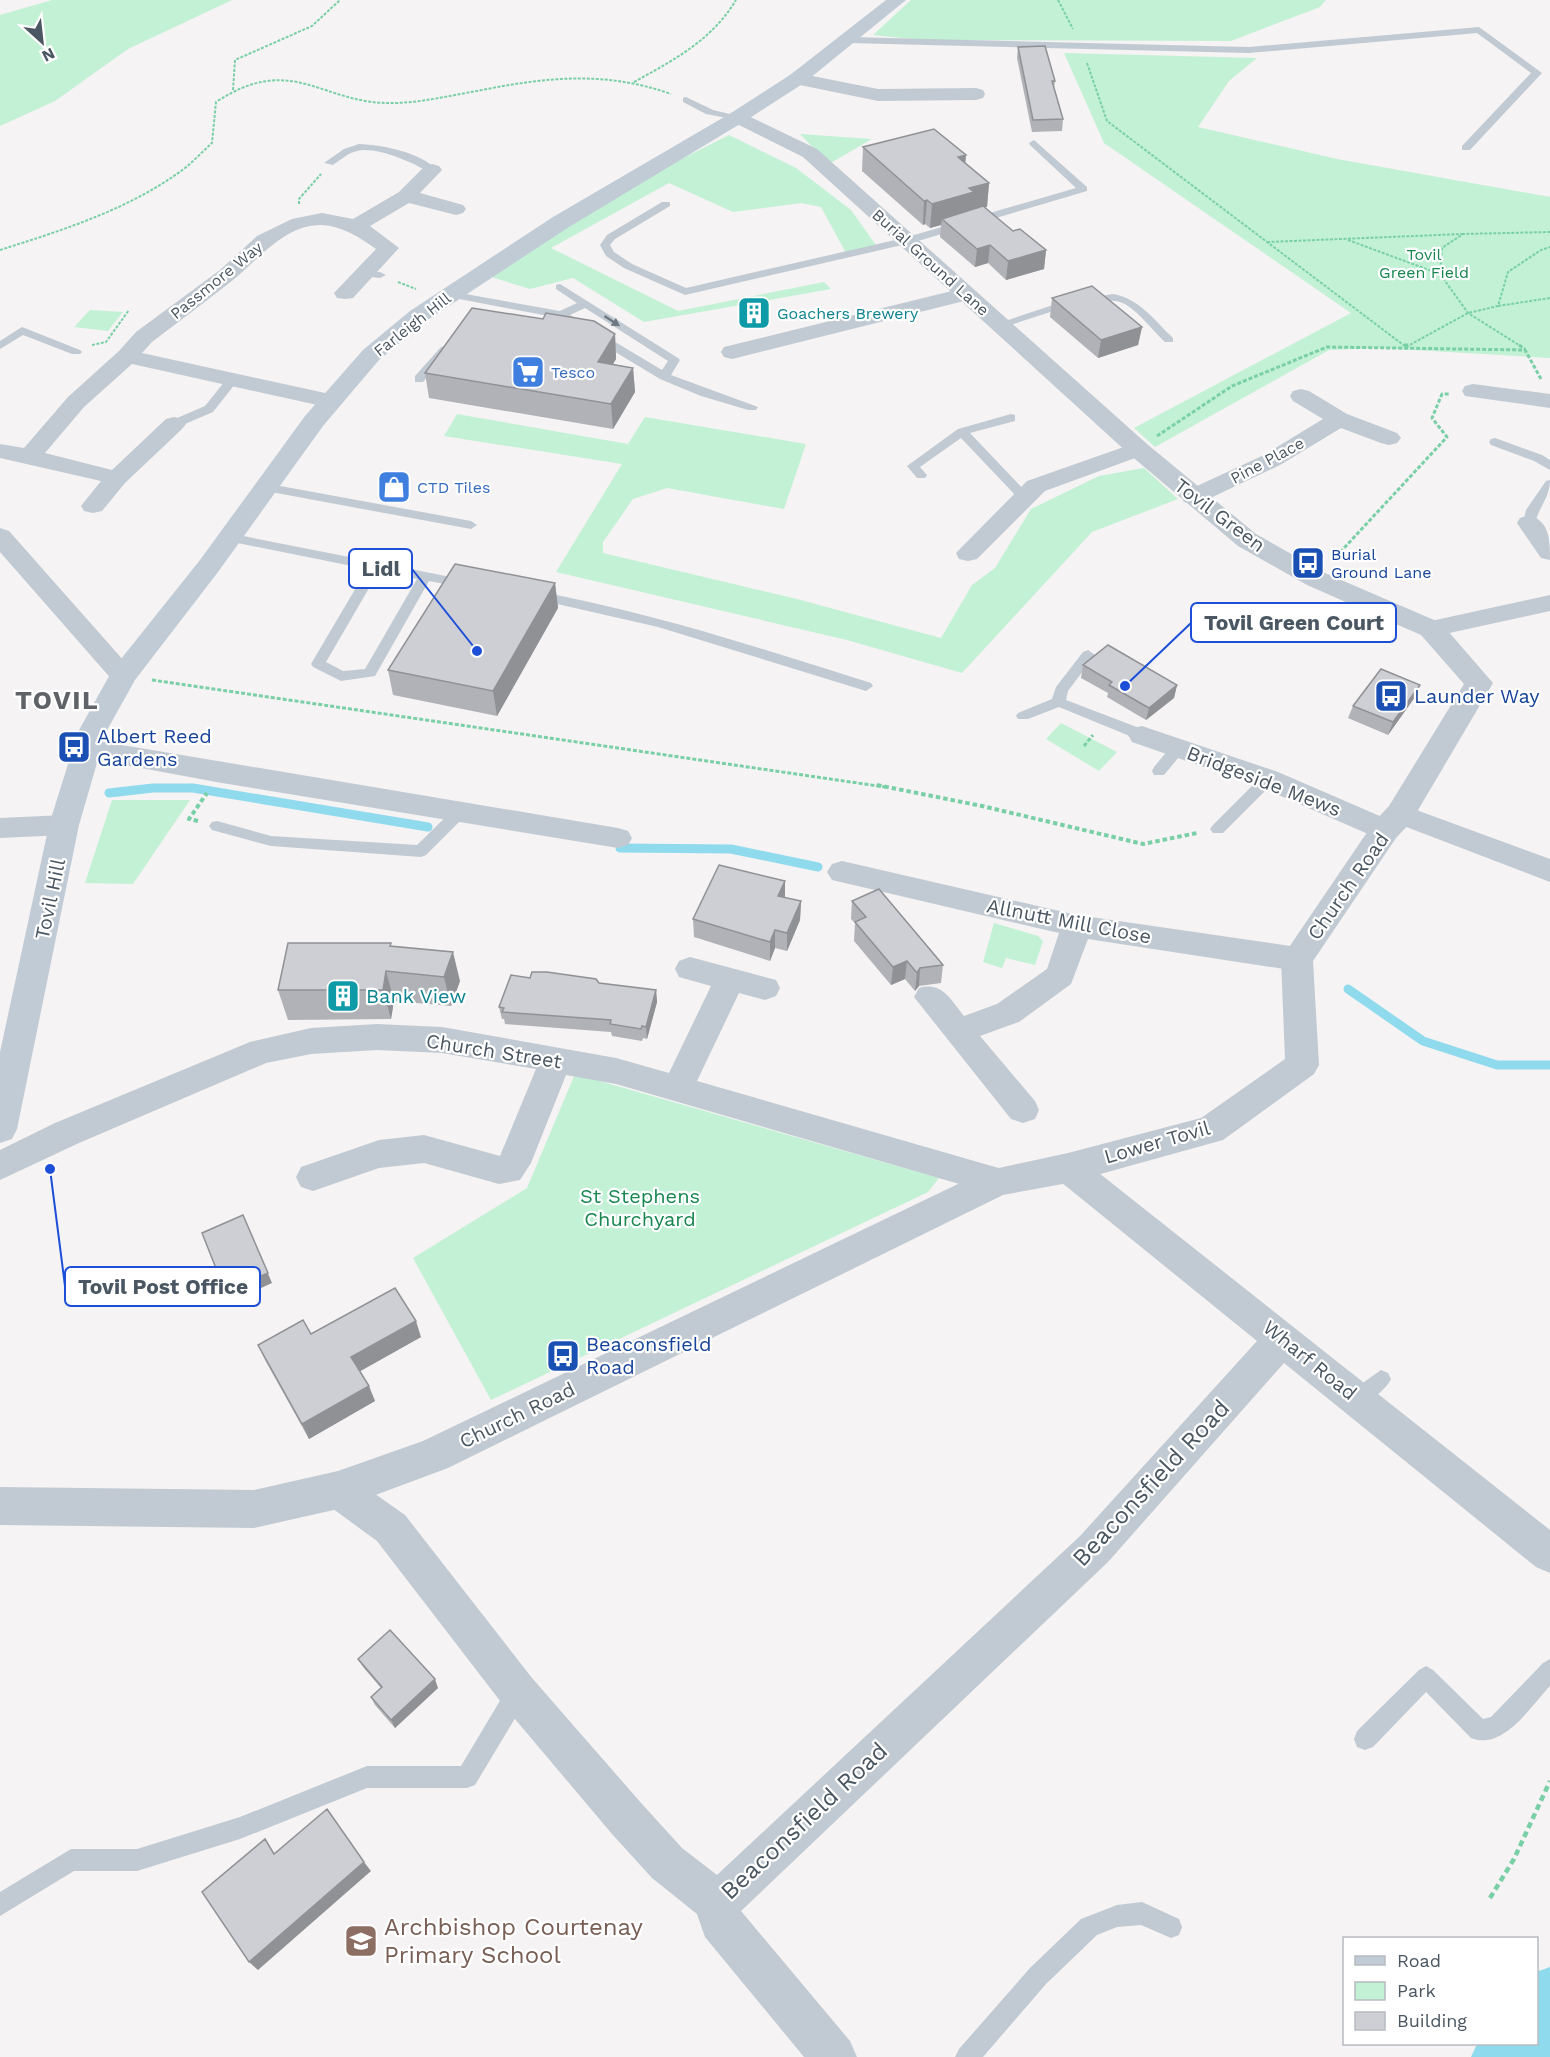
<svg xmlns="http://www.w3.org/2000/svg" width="1550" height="2057" font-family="'Work Sans',sans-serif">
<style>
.green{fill:#c3f1d5}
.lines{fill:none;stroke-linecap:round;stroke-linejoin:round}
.stream{stroke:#90daee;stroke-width:9}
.river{fill:#90daee;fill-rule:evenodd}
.path-far3{stroke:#7ad0a6;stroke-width:2;stroke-dasharray:3 1.5;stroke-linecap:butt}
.path-far2{stroke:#7ad0a6;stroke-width:3;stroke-dasharray:4 2;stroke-linecap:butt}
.path-far1{stroke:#7ad0a6;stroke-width:4;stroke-dasharray:4.5 3;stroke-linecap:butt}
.path{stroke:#7ad0a6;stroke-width:4.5;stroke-dasharray:6 4;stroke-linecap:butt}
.service{fill:#c1cad2;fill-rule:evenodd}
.minor{fill:#c1cad2;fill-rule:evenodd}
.tertiary{fill:#c1cad2;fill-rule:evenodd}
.secondary{fill:#c1cbd6;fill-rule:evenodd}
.wall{fill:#b0b2b7}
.shaded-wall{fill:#909195}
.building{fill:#cdcfd5;stroke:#909195;stroke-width:1.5}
.oneway{fill:#6e7983}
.labels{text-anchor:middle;stroke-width:4.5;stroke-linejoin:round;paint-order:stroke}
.far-park-label{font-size:16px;fill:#17864f;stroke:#fff}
.far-street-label{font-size:16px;fill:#4a5661;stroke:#fff}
.far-culture-label{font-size:16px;fill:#0d838f;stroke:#fff;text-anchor:start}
.far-shop-label{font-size:16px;fill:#366cbe;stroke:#fff;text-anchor:start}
.far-transit-label{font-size:16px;fill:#164399;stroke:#fff;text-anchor:start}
.street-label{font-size:20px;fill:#4a5661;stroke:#fff}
.transit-label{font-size:20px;fill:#164399;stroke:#fff;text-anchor:start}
.culture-label{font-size:20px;fill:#0d838f;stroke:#fff;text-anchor:start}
.park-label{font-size:20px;fill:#17864f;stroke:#fff}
.near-street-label{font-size:24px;fill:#4a5661;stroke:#fff}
.near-education-label{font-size:24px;fill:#785e54;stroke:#fff;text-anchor:start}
.district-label{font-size:26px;font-weight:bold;letter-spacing:1.5px;fill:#5f6368;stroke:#fff}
.leader{fill:none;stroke:#1d4ed8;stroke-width:2}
.callout-dot{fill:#1d4ed8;stroke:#fff;stroke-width:2}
.callout{fill:#fff;stroke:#1d4ed8;stroke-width:2}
.callout-label{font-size:21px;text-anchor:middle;font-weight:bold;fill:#4a5661}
</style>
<rect width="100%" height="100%" fill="#f5f3f3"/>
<path class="green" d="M52,0H232L128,49L55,101L0,126V15Z
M911,0H1326L1320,7L1231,41L922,40L873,35Z
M1064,53L1257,58L1229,81L1198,127L1337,159L1550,197V358L1380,348L1329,350L1155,447L1134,428L1351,313L1104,143Z
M800,134L872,139L829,164Z
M729,135L796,168L851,210L878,248L847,255L821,207L801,203L733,212L669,183L551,248L678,311L824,282L831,289L644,322L573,278L530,289L491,277L638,181Z
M90,310L123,312L108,331L74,327Z
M457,414L628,444L645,417L806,444L784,509L667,488L633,499L603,542V553L797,599L941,638L972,585L995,568L1031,509L1099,476L1144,468L1178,499L1092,532L962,673L847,640L556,572L622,464L444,436Z
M1061,723L1117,752L1099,771L1046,739Z
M112,800H190L133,884L85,883Z
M994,923L1038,936L1043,941L1035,965L1006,958L1002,968L983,962Z
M575,1074L939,1178L928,1192L491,1400L413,1258L527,1188Z"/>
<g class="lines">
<path class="stream" d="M109,793L153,788H193L428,827
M620,848L731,849L818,867
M1348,989L1423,1041L1497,1065H1550"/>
<path class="river" d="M1550,1967V2057H1471L1477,2044H1536V1972Z"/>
<path class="path-far3" d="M1058,0L1073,29
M1087,63L1107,121L1406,347
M634,82C674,60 712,40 736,0
M233,90L235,60L312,26L340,0
M299,204V199L321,174
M1348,240L1440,274
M1267,242L1463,234
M0,250C63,230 127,210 181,171C192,163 202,152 212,143L216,102C294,51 322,106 396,103C425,102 453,95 482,90C548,77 606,71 671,94
M398,282L416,289
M1498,306L1550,298
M92,345L106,342L129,310
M1406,347L1468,313L1498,306L1508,272L1541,250L1550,247
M1522,347L1468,313L1440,274L1442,248L1463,234L1550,232"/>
<path class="path-far2" d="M1404,345H1409
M1519,345L1525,349
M1157,436L1232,386L1327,347L1525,350L1541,379
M1332,561L1447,437L1432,418L1442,394H1450
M152,680L885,787
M1084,746L1093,735"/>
<path class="path-far1" d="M877,785L982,806L1143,844L1197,833
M198,821L189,819L207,793"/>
<path class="path" d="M1490,1898L1514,1859L1550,1781"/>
<path class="service" d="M1479,27L1542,73L1470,150H1462V146L1531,73L1477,33L1249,53L848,43L843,40L848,37L1249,47Z
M686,97L713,110L743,117L738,120L706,114L683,102V98Z
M1034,140L1087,187V191L911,243L685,295L624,268L606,256L600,245L607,235L662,202H670V206L615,239L610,245L614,252L632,264L686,288L904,238L1076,188L1030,145L1029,143Z
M359,144C383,145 420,152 437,170L428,172C413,162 375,146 357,151C348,153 340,160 333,165L324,163L344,149Z
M366,271L380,272L386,275L380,278L362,276V272Z
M560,284L678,358L680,360L671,375L758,407L756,410H748L701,396L660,379L559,318L449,297L443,294L449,291L560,311L577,303L556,289V285ZM585,308L668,361L662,370L570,315Z
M1113,294C1140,299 1154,320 1173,338V342H1165C1152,330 1140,313 1125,304C1100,290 1026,322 999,328L993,325L1059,303Z
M22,327L80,350L82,352L80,354H72L23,335L0,349V341Z
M445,346L451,349L449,351L423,382H415V376L441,347Z
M233,375L239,379L213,412L178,427H170V421L205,406L229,376Z
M1011,414L1015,415V421L970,433L1028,494L1030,497L1028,500H1020L961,438L920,467L927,475L925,478H917L907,466L958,429Z
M1495,438L1542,455L1550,460V470L1534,461L1491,445L1489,442L1491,439Z
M1550,480C1550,497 1539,507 1535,523L1529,527L1524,526L1523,523L1526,510L1546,481Z
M264,483L471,521L477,525L471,529L260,490L258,487L260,484Z
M228,533L466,580L473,584L466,588L429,581L375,676L341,681L313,667L311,664L367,569L223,540L222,537L223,534ZM379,571L417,579L365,669L343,671L326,662Z
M536,591C650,612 760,648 871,683L873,686L866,691L658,627L531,598L529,595L531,592Z
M1088,650L1095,655L1068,691L1066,700L1147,731L1149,735L1147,739H1137L1059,707L1028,719H1018L1016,716L1018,713L1052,699L1056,687L1083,652Z
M1179,742L1186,747L1184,751L1164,775H1154L1152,771L1154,767L1174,743Z
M1268,774L1275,779L1273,783L1223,833H1213L1210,829L1213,825L1263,775Z
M461,806L466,807L468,811L466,815L426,855L421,857L271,846L212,830L209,826L212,822L217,821L271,836L417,845L456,807Z
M1381,1370L1388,1373L1391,1379C1385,1391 1369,1402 1357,1407L1350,1404L1347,1398L1350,1392Z
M1550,1659V1686C1531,1706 1503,1751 1471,1738L1426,1692L1373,1747L1365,1750L1357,1747L1354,1739L1357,1731L1419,1670L1426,1666L1433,1670L1483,1719L1491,1717L1543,1663Z
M518,1681L526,1684L529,1692L526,1700L475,1785L467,1788H367L240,1839L137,1871H74L0,1916V1892L71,1849H137L240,1817L367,1766H461L510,1684Z
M1142,1902L1179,1919L1182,1927L1179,1935L1171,1938L1141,1925L1117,1927L1097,1935L1046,1984L983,2057H955L959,2049L1030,1968L1081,1919L1117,1905Z"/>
<path class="minor" d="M797,73L878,89L976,88L983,90L985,94L983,98L976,100L878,101L790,83L788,79L790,75Z
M432,164L439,166L442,170L420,193L463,205L466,209L463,213L456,215L409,203L370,226L399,248L353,298L345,299L337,298L334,293L376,249C360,238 343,226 322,225C285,224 259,259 233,280C207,301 179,321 152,342L142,353L339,396L342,401L339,406L331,408L132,364L84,407L45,453L112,470L166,419L174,417L182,419L186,424L182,429L125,483L102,511L93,513L84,511L81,506L101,481L0,458V444L24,448L68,397L119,351L136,332L220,270L257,236L292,219L322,213L353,219L399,192L425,166Z
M964,288L972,289L975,294L972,299L732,359L724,357L721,352L724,347Z
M1473,384L1550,394V408L1465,396L1462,391L1465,386Z
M1301,389L1309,391L1347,414L1397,433L1401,438L1397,443L1389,445L1381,443L1341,428L1280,465L1202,502L1193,504L1184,502L1181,497L1184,492L1264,455L1323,419L1293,401L1290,396L1293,391Z
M1138,442L1146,444L1150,449L1146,454L1045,491L977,559L968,561L959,559L956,553L1027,481Z
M1529,515C1550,521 1550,541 1550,560L1541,558L1517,523L1520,518Z
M0,528L9,531L132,670L136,676L132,682L123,685L114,682L0,552Z
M1550,595V611L1431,637L1422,635L1418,629L1422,623L1431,621Z
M1142,726L1278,772L1389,820L1386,814L1390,807L1400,804L1550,859V882L1396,823L1399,830L1395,837L1385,840L1375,837L1258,786L1132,742L1128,735L1132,728Z
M86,739L618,828L628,831L632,838L628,845L618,848L222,783L76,756L72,749L76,742Z
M64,815L74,818L78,825L74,832L64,835L0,838V818Z
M842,861L1077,915L1297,947L1308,951L1312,959L1308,967L1297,971L1088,939L1071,984L1019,1022L980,1036L1035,1101L1039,1110L1035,1119L1023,1123L1011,1119L914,997L919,988C942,981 951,1000 964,1016L997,1004L1047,969L1059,933L832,880L827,872L832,864Z
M690,957L776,980L780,988L776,996L765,1000L739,993L697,1081L1009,1171L1014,1181L1009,1191L997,1195L616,1084L566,1075L531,1163L520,1180L499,1184L424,1163L379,1168L313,1191L301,1187L296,1177L301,1167L379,1140L424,1135L500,1156L536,1069L442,1053L377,1050L311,1054L266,1063L79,1143L0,1180V1150L55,1123L250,1042L311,1028L377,1024L442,1027L616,1058L669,1073L711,986L679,977L675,969L679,961Z
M1068,1154L1080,1158L1550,1530V1573L1536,1567L1284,1363L1108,1562L741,1911L850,2041L857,2057H804L705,1937L697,1914L652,1878L612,1834L504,1706L377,1541L325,1503L319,1490L325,1477L338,1472L351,1477L405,1515L532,1678L642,1804L682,1848L717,1875L1080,1536L1257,1341L1056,1178L1051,1168L1056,1158Z"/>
<path class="tertiary" d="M738,111L817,149L1147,444L1256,534L1325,573L1441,623L1493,683L1411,822L1396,838L1313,961L1319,1065L1314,1074L1223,1140L1068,1183L1003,1195L448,1468L338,1509L254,1528L0,1525V1487L254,1490L338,1471L423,1441L985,1171L1068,1153L1201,1118L1285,1059L1281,959L1374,822L1389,806L1464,684L1421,635L1307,585L1238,546L1129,454L803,157L731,121L728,117L731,113Z"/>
<path class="secondary" d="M886,0H906L804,83L745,121L569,227L426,321L379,360L323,426L218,572L135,680L106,732L79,825L17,1129L12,1139L0,1143V1052L49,825L78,732L113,669L200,560L305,416L363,350L410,311L553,217L731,113L790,75Z"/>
</g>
<path class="wall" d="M1018,47L1055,81L1054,88L1063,119L1062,131L1032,132L1017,58Z
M863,147L966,155L965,163L989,183L987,207H984L1013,231L1046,250L1044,269L1006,280L988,263L975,267L940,237L941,225L930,228L925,224L923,225L862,171Z
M1052,298L1142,327L1138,345L1098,358L1050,317Z
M615,334L616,359L613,364L633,368L635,392L613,429L429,398L425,373Z
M555,583L558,608L497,716L393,695L388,670Z
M1083,665L1177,685L1174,698L1146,720L1107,697L1108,693L1081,678Z
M1420,685L1415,697L1388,735L1348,718L1353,706Z
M785,881V898L801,901L800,920L787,951L775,948L770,961L694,937L693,919Z
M852,901L943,965L941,983L919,986L915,991L905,979L891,985L854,941L855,923L851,919Z
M392,947L460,981L451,1006L394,1001L391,1019L288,1020L278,990Z
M599,983L656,990L657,1002L647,1039L643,1038L642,1041L612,1036L611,1032L505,1024L504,1019H502L499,1007Z
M311,1334L421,1337L360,1371L375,1401L309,1439L265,1360L258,1345Z
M358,1659L438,1688L395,1728L375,1705L371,1697L381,1688L363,1667Z"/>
<path class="shaded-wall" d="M966,155L964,178L958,157Z
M989,183L987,207L942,219L941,225L930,228L932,204L969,188Z
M927,200L925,224L923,225L924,201Z
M990,245L988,263L975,267L977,249Z
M1046,250L1044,269L1006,280L1008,261Z
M1142,327L1138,345L1098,358L1101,340Z
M615,334L616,359L600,386L598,362Z
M633,368L635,392L613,429L611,404Z
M555,583L558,608L497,716L493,691Z
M1177,685L1174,698L1146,720L1149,708Z
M1420,685L1415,697L1388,735L1393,722Z
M785,881V900L778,896Z
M801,901L800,920L787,951V933Z
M775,930V948L770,961V942Z
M453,952L460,981L451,1006L444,977Z
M907,961L905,979L891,985L893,967Z
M920,968L919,986L915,991L917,973Z
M386,971L394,1001L391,1019L383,990Z
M656,990L657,1002L647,1039L646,1027Z
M243,1215L272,1283L230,1302L225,1291Z
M416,1321L421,1337L357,1373L351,1357Z
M369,1386L375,1401L309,1439L302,1424Z
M435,1679L438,1688L395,1728L391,1720Z
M364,1862L371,1871L258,1970L249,1962Z"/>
<path class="building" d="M1045,46L1055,81H1052L1063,119L1033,120L1018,47Z
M934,129L966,155L958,157L989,183L969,188L974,192L932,204L927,200L924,201L863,147Z
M983,206L1013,231L1020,229L1046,250L1008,261L990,245L977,249L942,219Z
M1092,286L1142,327L1101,340L1052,298Z
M472,308L543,319L546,313L594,321L615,334L598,362L633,368L611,404L425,373Z
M455,564L555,583L493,691L388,670Z
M1108,645L1177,685L1149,708L1109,685L1112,682L1083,665Z
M1381,669L1420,685L1393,722L1353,706Z
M719,865L785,881L778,896L801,901L787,933L775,930L770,942L693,919Z
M879,889L943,965L920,968L917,973L907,961L893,967L855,922L866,917L852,901Z
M288,943H391L390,946L453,952L444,977L386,971L383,990H278Z
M532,972H547L596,979L599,983L656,990L646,1027L642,1026L641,1029L610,1024L611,1020L502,1012L504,1008L499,1007L511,975L530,978Z
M243,1215L268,1273L225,1291L202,1233Z
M395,1288L416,1321L351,1357L369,1386L302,1424L258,1345L303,1320L311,1334Z
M390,1630L435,1679L391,1720L371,1697L382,1687L358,1659Z
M327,1809L364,1862L249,1962L202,1892L265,1839L274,1854Z"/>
<defs><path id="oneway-solid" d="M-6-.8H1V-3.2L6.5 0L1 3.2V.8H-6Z" transform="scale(1.5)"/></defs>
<use class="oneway" href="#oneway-solid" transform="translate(612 321) rotate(33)"/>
<defs>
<g id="building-square" transform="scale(1.725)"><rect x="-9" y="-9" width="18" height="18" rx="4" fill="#0f9aa8" stroke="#fff"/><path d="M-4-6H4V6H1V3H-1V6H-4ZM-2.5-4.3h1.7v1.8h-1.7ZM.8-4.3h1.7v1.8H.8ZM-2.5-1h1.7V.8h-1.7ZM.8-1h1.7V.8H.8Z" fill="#fff"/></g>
<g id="supermarket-square" transform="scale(1.725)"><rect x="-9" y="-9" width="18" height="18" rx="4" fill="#3f7fe0" stroke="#fff"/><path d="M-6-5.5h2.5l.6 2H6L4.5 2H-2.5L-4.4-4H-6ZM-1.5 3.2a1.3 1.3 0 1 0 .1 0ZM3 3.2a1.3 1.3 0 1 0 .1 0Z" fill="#fff"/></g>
<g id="shop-square" transform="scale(1.725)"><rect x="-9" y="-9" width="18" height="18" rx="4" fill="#3f7fe0" stroke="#fff"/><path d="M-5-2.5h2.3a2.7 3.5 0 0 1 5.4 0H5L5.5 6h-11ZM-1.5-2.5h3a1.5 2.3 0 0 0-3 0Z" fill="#fff"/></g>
<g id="bus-square" transform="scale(1.725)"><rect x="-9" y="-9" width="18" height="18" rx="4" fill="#1a4fb4" stroke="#fff"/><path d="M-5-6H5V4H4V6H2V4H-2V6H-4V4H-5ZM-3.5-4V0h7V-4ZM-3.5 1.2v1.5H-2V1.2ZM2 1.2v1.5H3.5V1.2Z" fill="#fff"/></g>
<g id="school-square" transform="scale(1.725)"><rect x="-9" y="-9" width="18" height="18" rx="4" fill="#8d6e63" stroke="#fff"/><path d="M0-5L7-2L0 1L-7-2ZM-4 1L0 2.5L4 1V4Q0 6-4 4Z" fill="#fff"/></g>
</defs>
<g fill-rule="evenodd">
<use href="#building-square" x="754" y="313"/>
<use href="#supermarket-square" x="528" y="372"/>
<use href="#shop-square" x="394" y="487"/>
<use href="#bus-square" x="1308" y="563"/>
<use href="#bus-square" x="1391" y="696"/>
<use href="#bus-square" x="74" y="747"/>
<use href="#building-square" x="343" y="996"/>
<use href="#bus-square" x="563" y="1356"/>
<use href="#school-square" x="361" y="1941"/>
</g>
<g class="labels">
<g class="far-park-label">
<text x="1424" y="260">Tovil<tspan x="1424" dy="18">Green Field</tspan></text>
</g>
<g class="far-street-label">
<text transform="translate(931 262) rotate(42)" y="6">Burial Ground Lane</text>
<text transform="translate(216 280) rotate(-39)" y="6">Passmore Way</text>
<text transform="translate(412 324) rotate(-38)" y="6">Farleigh Hill</text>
<text transform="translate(1267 460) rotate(-28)" y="6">Pine Place</text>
</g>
<g class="far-culture-label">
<text x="777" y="319">Goachers Brewery</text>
</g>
<g class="far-shop-label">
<text x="551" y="378">Tesco</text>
<text x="417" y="493">CTD Tiles</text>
</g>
<g class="far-transit-label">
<text x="1331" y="560">Burial<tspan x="1331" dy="18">Ground Lane</tspan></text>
</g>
<g class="street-label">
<text transform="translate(1220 515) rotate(37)" y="7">Tovil Green</text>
<text transform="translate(1264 781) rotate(21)" y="7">Bridgeside Mews</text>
<text transform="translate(1348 886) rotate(-55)" y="7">Church Road</text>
<text transform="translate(50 899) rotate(-78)" y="7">Tovil Hill</text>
<text transform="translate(1069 921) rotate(11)" y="7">Allnutt Mill Close</text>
<text transform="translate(494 1051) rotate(9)" y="7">Church Street</text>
<text transform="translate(1157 1142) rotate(-16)" y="7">Lower Tovil</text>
<text transform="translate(1310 1360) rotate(39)" y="7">Wharf Road</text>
<text transform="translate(517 1415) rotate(-26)" y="7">Church Road</text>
</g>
<g class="transit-label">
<text x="1414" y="703">Launder Way</text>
<text x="97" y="743">Albert Reed<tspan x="97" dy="23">Gardens</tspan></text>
<text x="586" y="1351">Beaconsfield<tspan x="586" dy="23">Road</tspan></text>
</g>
<g class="culture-label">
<text x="366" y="1003">Bank View</text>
</g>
<g class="park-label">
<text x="640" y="1203">St Stephens<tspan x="640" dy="23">Churchyard</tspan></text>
</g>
<g class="near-street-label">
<text transform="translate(1151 1483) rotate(-47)" y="8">Beaconsfield Road</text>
<text transform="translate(804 1821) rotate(-43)" y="8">Beaconsfield Road</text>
</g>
<g class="near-education-label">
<text x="384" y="1935">Archbishop Courtenay<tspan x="384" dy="28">Primary School</tspan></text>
</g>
<g class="district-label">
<text x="57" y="709">TOVIL</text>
</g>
</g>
<path class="leader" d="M477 651L412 569M1125 686L1191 623M50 1169L65 1286"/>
<g class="callout-dot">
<circle cx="477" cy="651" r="6"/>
<circle cx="1125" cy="686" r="6"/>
<circle cx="50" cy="1169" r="6"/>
</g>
<g class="callout">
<rect x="349" y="549" width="63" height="39" rx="6"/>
<rect x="1191" y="603" width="205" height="39" rx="6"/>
<rect x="65" y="1267" width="195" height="39" rx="6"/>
</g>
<g class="callout-label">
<text x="381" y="576">Lidl</text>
<text x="1294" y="630">Tovil Green Court</text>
<text x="163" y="1294">Tovil Post Office</text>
</g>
<rect x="1343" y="1937" width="195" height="108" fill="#ffffff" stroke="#b7bbc0" stroke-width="1.5"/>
<rect x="1355" y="1956" width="30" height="9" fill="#c1cbd6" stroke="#b7bbc0" stroke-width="1.5"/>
<text x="1397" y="1967" font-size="18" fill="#4a5661">Road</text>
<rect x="1355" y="1982" width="30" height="18" fill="#c3f1d5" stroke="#b7bbc0" stroke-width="1.5"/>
<text x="1397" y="1997" font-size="18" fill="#4a5661">Park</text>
<rect x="1355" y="2012" width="30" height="18" fill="#cdcfd5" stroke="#b7bbc0" stroke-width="1.5"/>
<text x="1397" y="2027" font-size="18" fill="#4a5661">Building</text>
<g transform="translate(42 42) rotate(153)" stroke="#ffffff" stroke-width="4.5" paint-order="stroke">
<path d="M0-4.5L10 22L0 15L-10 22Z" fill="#4a5661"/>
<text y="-9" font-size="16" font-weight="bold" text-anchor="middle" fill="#4a5661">N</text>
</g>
</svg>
